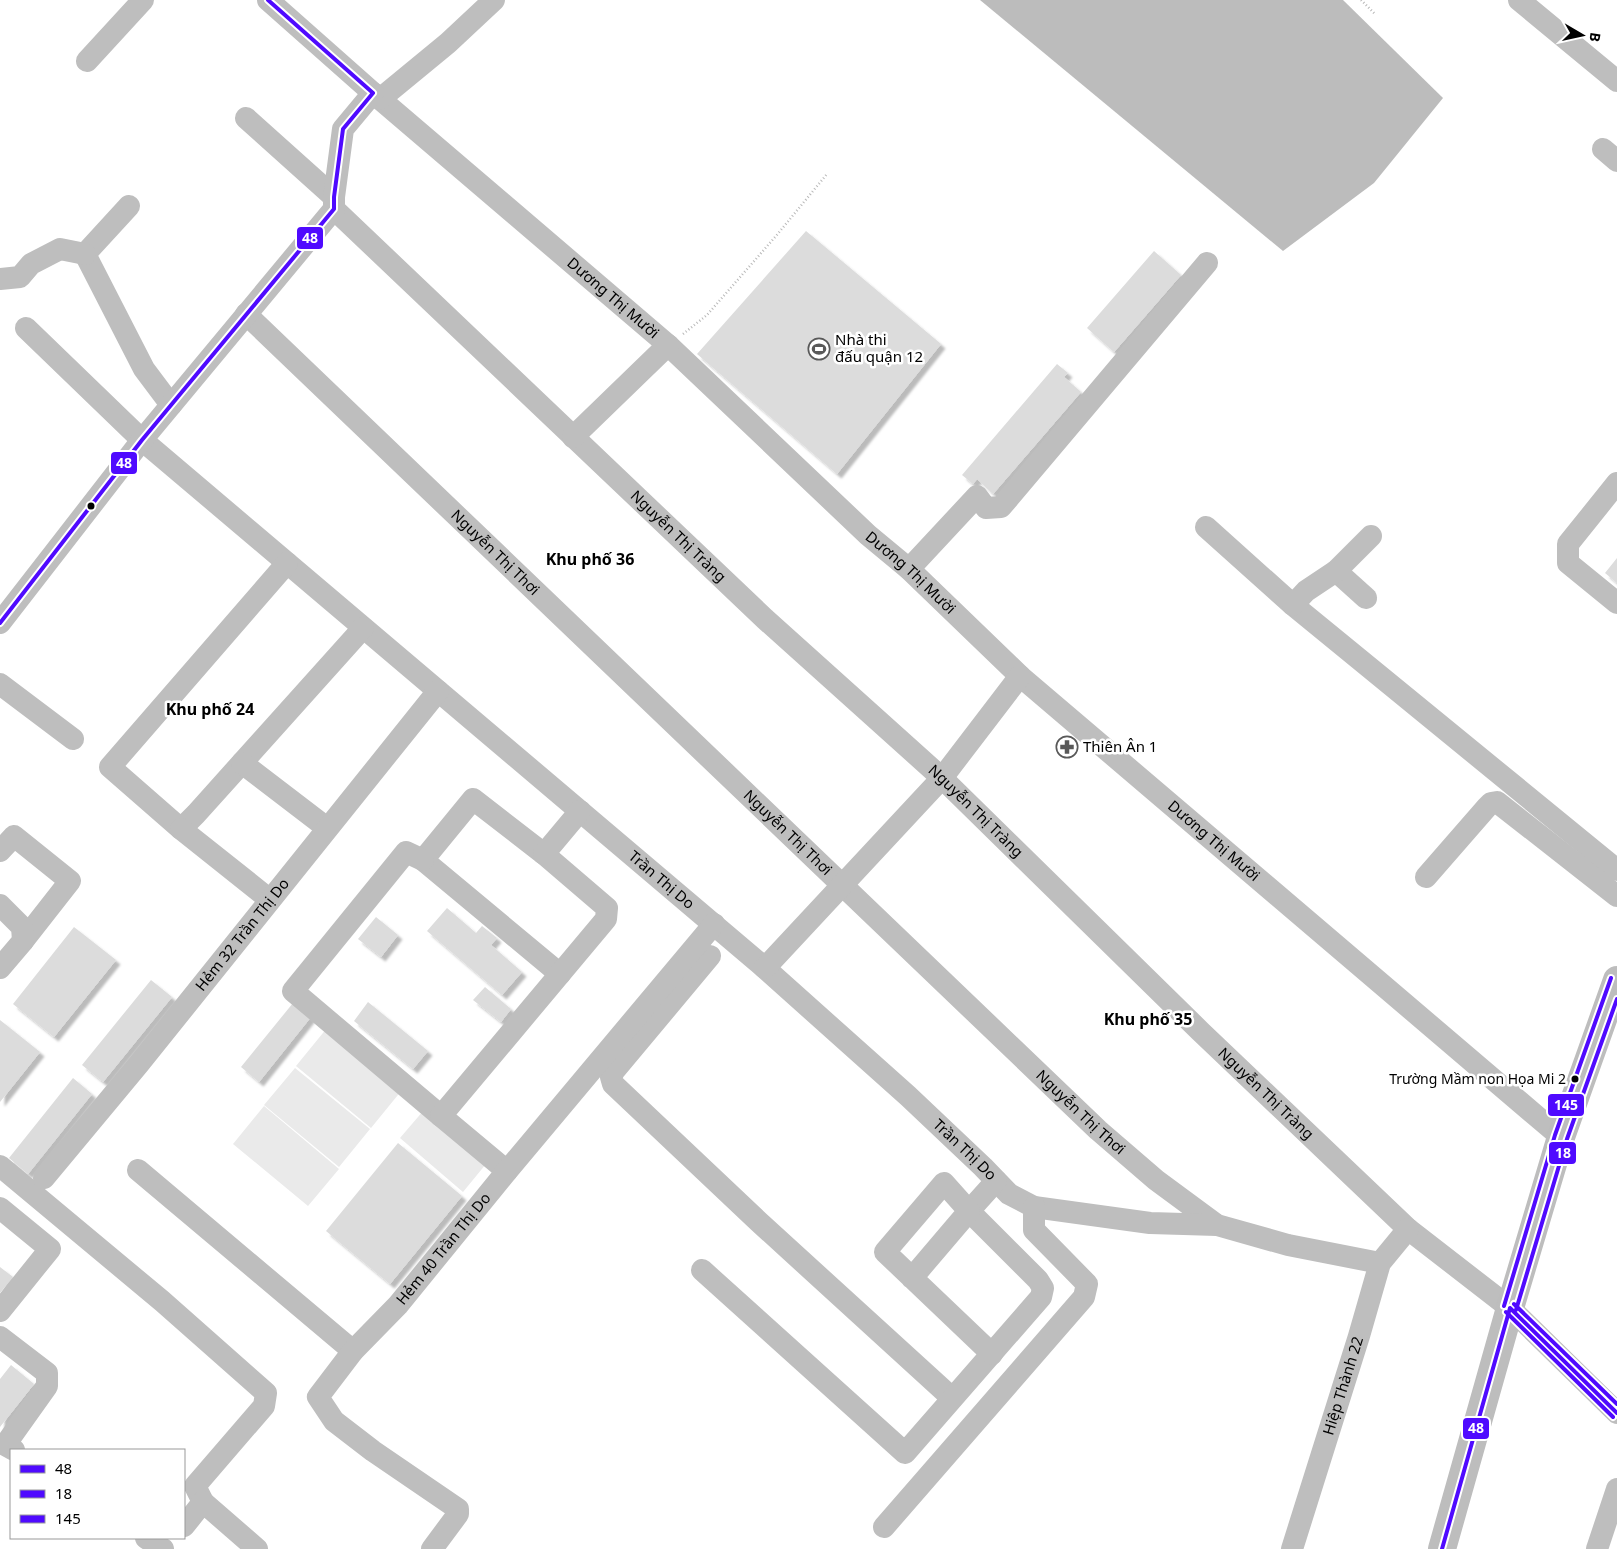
<svg xmlns="http://www.w3.org/2000/svg" width="1617" height="1549" font-family="'Noto Sans',sans-serif">
<style>
.green{fill:#eaeaea}
.water{fill:#bcbcbc}
.building{fill:#dcdcdc;filter:url(#shadow)}
.lines{fill:none;stroke-linecap:round;stroke-linejoin:round}
.path{stroke:#b8b8b8;stroke-width:2.5;stroke-dasharray:1 2.5;stroke-linecap:butt}
.minor{stroke:#bebebe;stroke-width:22}
.major{stroke:#bdbdbd;stroke-width:28}
.bus-1-casing{stroke:#fff;stroke-width:8}
.bus-2-casing{stroke:#fff;stroke-width:8}
.bus-3-casing{stroke:#fff;stroke-width:8}
.bus-1{stroke:#4f0aff;stroke-width:4}
.bus-2{stroke:#4f0aff;stroke-width:4}
.bus-3{stroke:#4f0aff;stroke-width:4}
.bus-dot{fill:#000;stroke:#fff;stroke-width:2}
.labels{text-anchor:middle;stroke-width:5;stroke-linejoin:round;paint-order:stroke}
.bus-label{font-size:14px;fill:#000;stroke:#fff;text-anchor:end}
.street-label{font-size:15px;fill:#000;stroke:#fff}
.poi-label{font-size:15px;fill:#000;stroke:#fff;text-anchor:start}
.neighbourhood-label{font-size:16px;font-weight:bold;fill:#000;stroke:#fff}
.line-badge{stroke:#fff;stroke-width:2}
.badge-label{font-size:14px;text-anchor:middle;font-weight:bold;fill:#fff}
</style>
<defs>
<filter id="shadow"><feDropShadow dx="4.5" dy="4.5" stdDeviation="1" flood-color="#0004"/></filter>
</defs>
<rect width="100%" height="100%" fill="#fff"/>
<path class="green" d="M327,1028L402,1090L371,1128L296,1066Z
M295,1068L370,1129L339,1167L264,1105Z
M264,1106L339,1169L308,1206L233,1144Z
M424,1110L486,1164L463,1192L400,1138Z"/>
<path class="water" d="M980,0H1343L1443,98L1374,183L1283,251Z"/>
<path class="building" d="M806,231L941,344L837,474L697,354Z
M1154,251L1181,275L1114,352L1087,328Z
M1057,364L1068,373L1064,377L1081,392L993,494L977,479L973,484L962,475Z
M1617,558V583L1605,573Z
M447,908L476,933L482,926L497,938L491,945L522,972L502,995L427,931Z
M376,917L398,935L381,957L358,939Z
M74,927L116,960L54,1037L13,1004Z
M151,980L172,997L103,1082L82,1065Z
M485,987L511,1009L501,1022L473,1000Z
M368,1002L428,1051L413,1069L354,1021Z
M293,1003L311,1017L259,1082L241,1067Z
M0,1020L40,1052L0,1102Z
M73,1078L92,1094L28,1174L9,1158Z
M398,1143L462,1196L390,1284L326,1231Z
M0,1267L13,1277L0,1293Z
M11,1365L34,1384L0,1427V1379Z"/>
<g class="lines">
<path class="path" d="M1361,0L1375,14
M683,334L707,315L776,236L827,174"/>
<g class="minor">
<path id="s1" d="M268,0L373,93L668,345L868,535L909,569L1020,676L1561,1137"/>
<path d="M1519,0L1617,81"/>
<path d="M87,61L143,0"/>
<path d="M380,99L448,43L494,0"/>
<path d="M246,118L334,197"/>
<path d="M1603,149L1617,161"/>
<path d="M129,206L85,254L144,369L171,405"/>
<path id="s2" d="M334,209L765,619L942,778L1201,1032L1408,1229L1510,1308L1617,1413"/>
<path d="M0,279L20,277L31,264L60,249L85,254"/>
<path id="s3" d="M246,314L1098,1130L1156,1180L1217,1225L1288,1245L1380,1263"/>
<path id="s4" d="M26,328L142,440L758,962L908,1096L983,1167L1009,1194L1034,1207L1150,1223L1217,1225"/>
<path d="M573,437L668,345"/>
<path d="M1617,483L1568,544V563L1617,603"/>
<path d="M1206,527L1293,605L1617,870"/>
<path d="M287,563L110,767L181,829L196,814L363,628"/>
<path d="M909,569L977,496L986,508L1001,507L1207,263"/>
<path d="M1336,571L1366,598"/>
<path d="M1293,605L1306,591L1336,571L1371,536"/>
<path d="M0,623L142,440L334,209V197L343,129L373,93"/>
<path d="M0,684L73,739"/>
<path d="M242,763L327,828"/>
<path d="M181,829L269,899"/>
<path d="M0,851L14,836L70,881L23,941"/>
<path d="M544,854L473,799L423,860L560,974"/>
<path d="M423,860L406,852L293,991L441,1116"/>
<path d="M1426,877L1487,807L1491,803L1497,802L1617,896"/>
<path d="M0,905L22,927L23,941L0,968"/>
<path d="M710,956L614,1071L611,1077L613,1084L759,1222L952,1398"/>
<path d="M765,968L942,778L1020,676"/>
<path d="M0,1166L162,1301L266,1393L264,1406L195,1486L203,1502"/>
<path d="M138,1170L353,1351"/>
<path d="M507,1171L441,1116L606,919L607,908L544,854L580,811"/>
<path id="s5" d="M44,1178L138,1065L438,691"/>
<path d="M0,1208L50,1249L0,1311"/>
<path d="M702,1270L905,1453L1041,1297L1043,1288L1038,1280L969,1211L996,1181"/>
<path d="M912,1278L969,1211L944,1183L885,1252L992,1354"/>
<path d="M0,1337L47,1373V1386L5,1445L14,1450"/>
<path d="M184,1526L203,1502L257,1549"/>
<path d="M884,1527L1084,1297L1087,1284L1034,1230V1207"/>
<path d="M146,1538L163,1549"/>
<path id="s6" d="M432,1549L458,1514V1509L373,1451L334,1421L318,1397L353,1351L398,1305L507,1171L714,924"/>
<path id="s7" d="M1292,1549L1359,1336L1380,1263L1408,1229"/>
<path d="M1597,1549L1617,1489"/>
</g>
<path class="major" d="M1442,1549L1510,1308L1561,1137L1617,980"/>
<g class="bus-1-casing">
<path id="bus-1" d="M268,0L373,93
M0,623L142,440L334,209V197L343,129L373,93
M1510,1308L1617,1413
M1442,1549L1510,1308"/>
</g>
<g class="bus-2-casing">
<path id="bus-2" d="M1516,1310L1567,1139L1617,999
M1506,1312L1613,1417"/>
</g>
<g class="bus-3-casing">
<path id="bus-3" d="M1514,1304L1617,1404
M1504,1306L1555,1135L1611,978"/>
</g>
<use href="#bus-1" class="bus-1"/>
<use href="#bus-2" class="bus-2"/>
<use href="#bus-3" class="bus-3"/>
</g>
<defs>
<g id="stadium-ring" transform="scale(1.125)"><circle r="9.5" fill="#fff" stroke="#595959" stroke-width="1.5"/><path d="M0-5a6.5 5 0 1 0 0 10a6.5 5 0 1 0 0-10ZM-3.5-1.8h7v3.6h-7Z" fill="#595959"/></g>
<g id="pharmacy-ring" transform="scale(1.125)"><circle r="9.5" fill="#fff" stroke="#595959" stroke-width="1.5"/><path d="M-2-6h4v4h4v4h-4v4h-4v-4h-4v-4h4Z" fill="#595959"/></g>
</defs>
<g fill-rule="evenodd">
<use href="#stadium-ring" x="819" y="349"/>
<use href="#pharmacy-ring" x="1067" y="747"/>
</g>
<g class="bus-dot">
<circle cx="91" cy="506" r="4.5"/>
<circle cx="1575" cy="1079" r="4.5"/>
</g>
<g class="labels">
<g class="bus-label">
<text x="1566" y="1084">Trường Mầm non Họa Mi 2</text>
</g>
<g class="street-label">
<text dy="5" stroke="none"><textPath href="#s1" startOffset="456">Dương Thị Mười</textPath></text>
<text dy="5" stroke="none"><textPath href="#s2" startOffset="475">Nguyễn Thị Tràng</textPath></text>
<text dy="5" stroke="none"><textPath href="#s3" startOffset="345">Nguyễn Thị Thơi</textPath></text>
<text dy="5" stroke="none"><textPath href="#s1" startOffset="861">Dương Thị Mười</textPath></text>
<text dy="5" stroke="none"><textPath href="#s2" startOffset="880">Nguyễn Thị Tràng</textPath></text>
<text dy="5" stroke="none"><textPath href="#s3" startOffset="750">Nguyễn Thị Thơi</textPath></text>
<text dy="5" stroke="none"><textPath href="#s1" startOffset="1266">Dương Thị Mười</textPath></text>
<text dy="5" stroke="none"><textPath href="#s4" startOffset="842">Trần Thị Do</textPath></text>
<text dy="5" stroke="none"><textPath href="#s5" startOffset="314">Hẻm 32 Trần Thị Do</textPath></text>
<text dy="5" stroke="none"><textPath href="#s2" startOffset="1285">Nguyễn Thị Tràng</textPath></text>
<text dy="5" stroke="none"><textPath href="#s3" startOffset="1155">Nguyễn Thị Thơi</textPath></text>
<text dy="5" stroke="none"><textPath href="#s4" startOffset="1248">Trần Thị Do</textPath></text>
<text dy="5" stroke="none"><textPath href="#s6" startOffset="424">Hẻm 40 Trần Thị Do</textPath></text>
<text dy="5" stroke="none"><textPath href="#s7" startOffset="171">Hiệp Thành 22</textPath></text>
</g>
<g class="poi-label">
<text x="835" y="345">Nhà thi<tspan x="835" dy="17">đấu quận 12</tspan></text>
<text x="1083" y="752">Thiên Ân 1</text>
</g>
<g class="neighbourhood-label">
<text x="590" y="565">Khu phố 36</text>
<text x="210" y="715">Khu phố 24</text>
<text x="1148" y="1025">Khu phố 35</text>
</g>
</g>
<g class="line-badge">
<rect x="296" y="226" width="28" height="24" rx="5" fill="#4f0aff"/>
<rect x="110" y="451" width="28" height="24" rx="5" fill="#4f0aff"/>
<rect x="1547" y="1093" width="38" height="24" rx="5" fill="#4f0aff"/>
<rect x="1548" y="1141" width="29" height="24" rx="5" fill="#4f0aff"/>
<rect x="1462" y="1417" width="28" height="23" rx="5" fill="#4f0aff"/>
</g>
<g class="badge-label">
<text x="310" y="243">48</text>
<text x="124" y="468">48</text>
<text x="1566" y="1110">145</text>
<text x="1563" y="1158">18</text>
<text x="1476" y="1433">48</text>
</g>
<rect x="10" y="1449" width="175" height="90" fill="#ffffff" stroke="#999999"/>
<rect x="20" y="1465" width="25" height="8" fill="#4f0aff" stroke="#999999"/>
<text x="55" y="1474" font-size="15" fill="#000000">48</text>
<rect x="20" y="1490" width="25" height="8" fill="#4f0aff" stroke="#999999"/>
<text x="55" y="1499" font-size="15" fill="#000000">18</text>
<rect x="20" y="1515" width="25" height="8" fill="#4f0aff" stroke="#999999"/>
<text x="55" y="1524" font-size="15" fill="#000000">145</text>
<g transform="translate(1582 35) rotate(99)" stroke="#ffffff" stroke-width="4" paint-order="stroke">
<path d="M0-4L9 19L0 12L-9 19Z" fill="#000000"/>
<text y="-8" font-size="14" font-weight="bold" text-anchor="middle" fill="#000000">B</text>
</g>
</svg>
